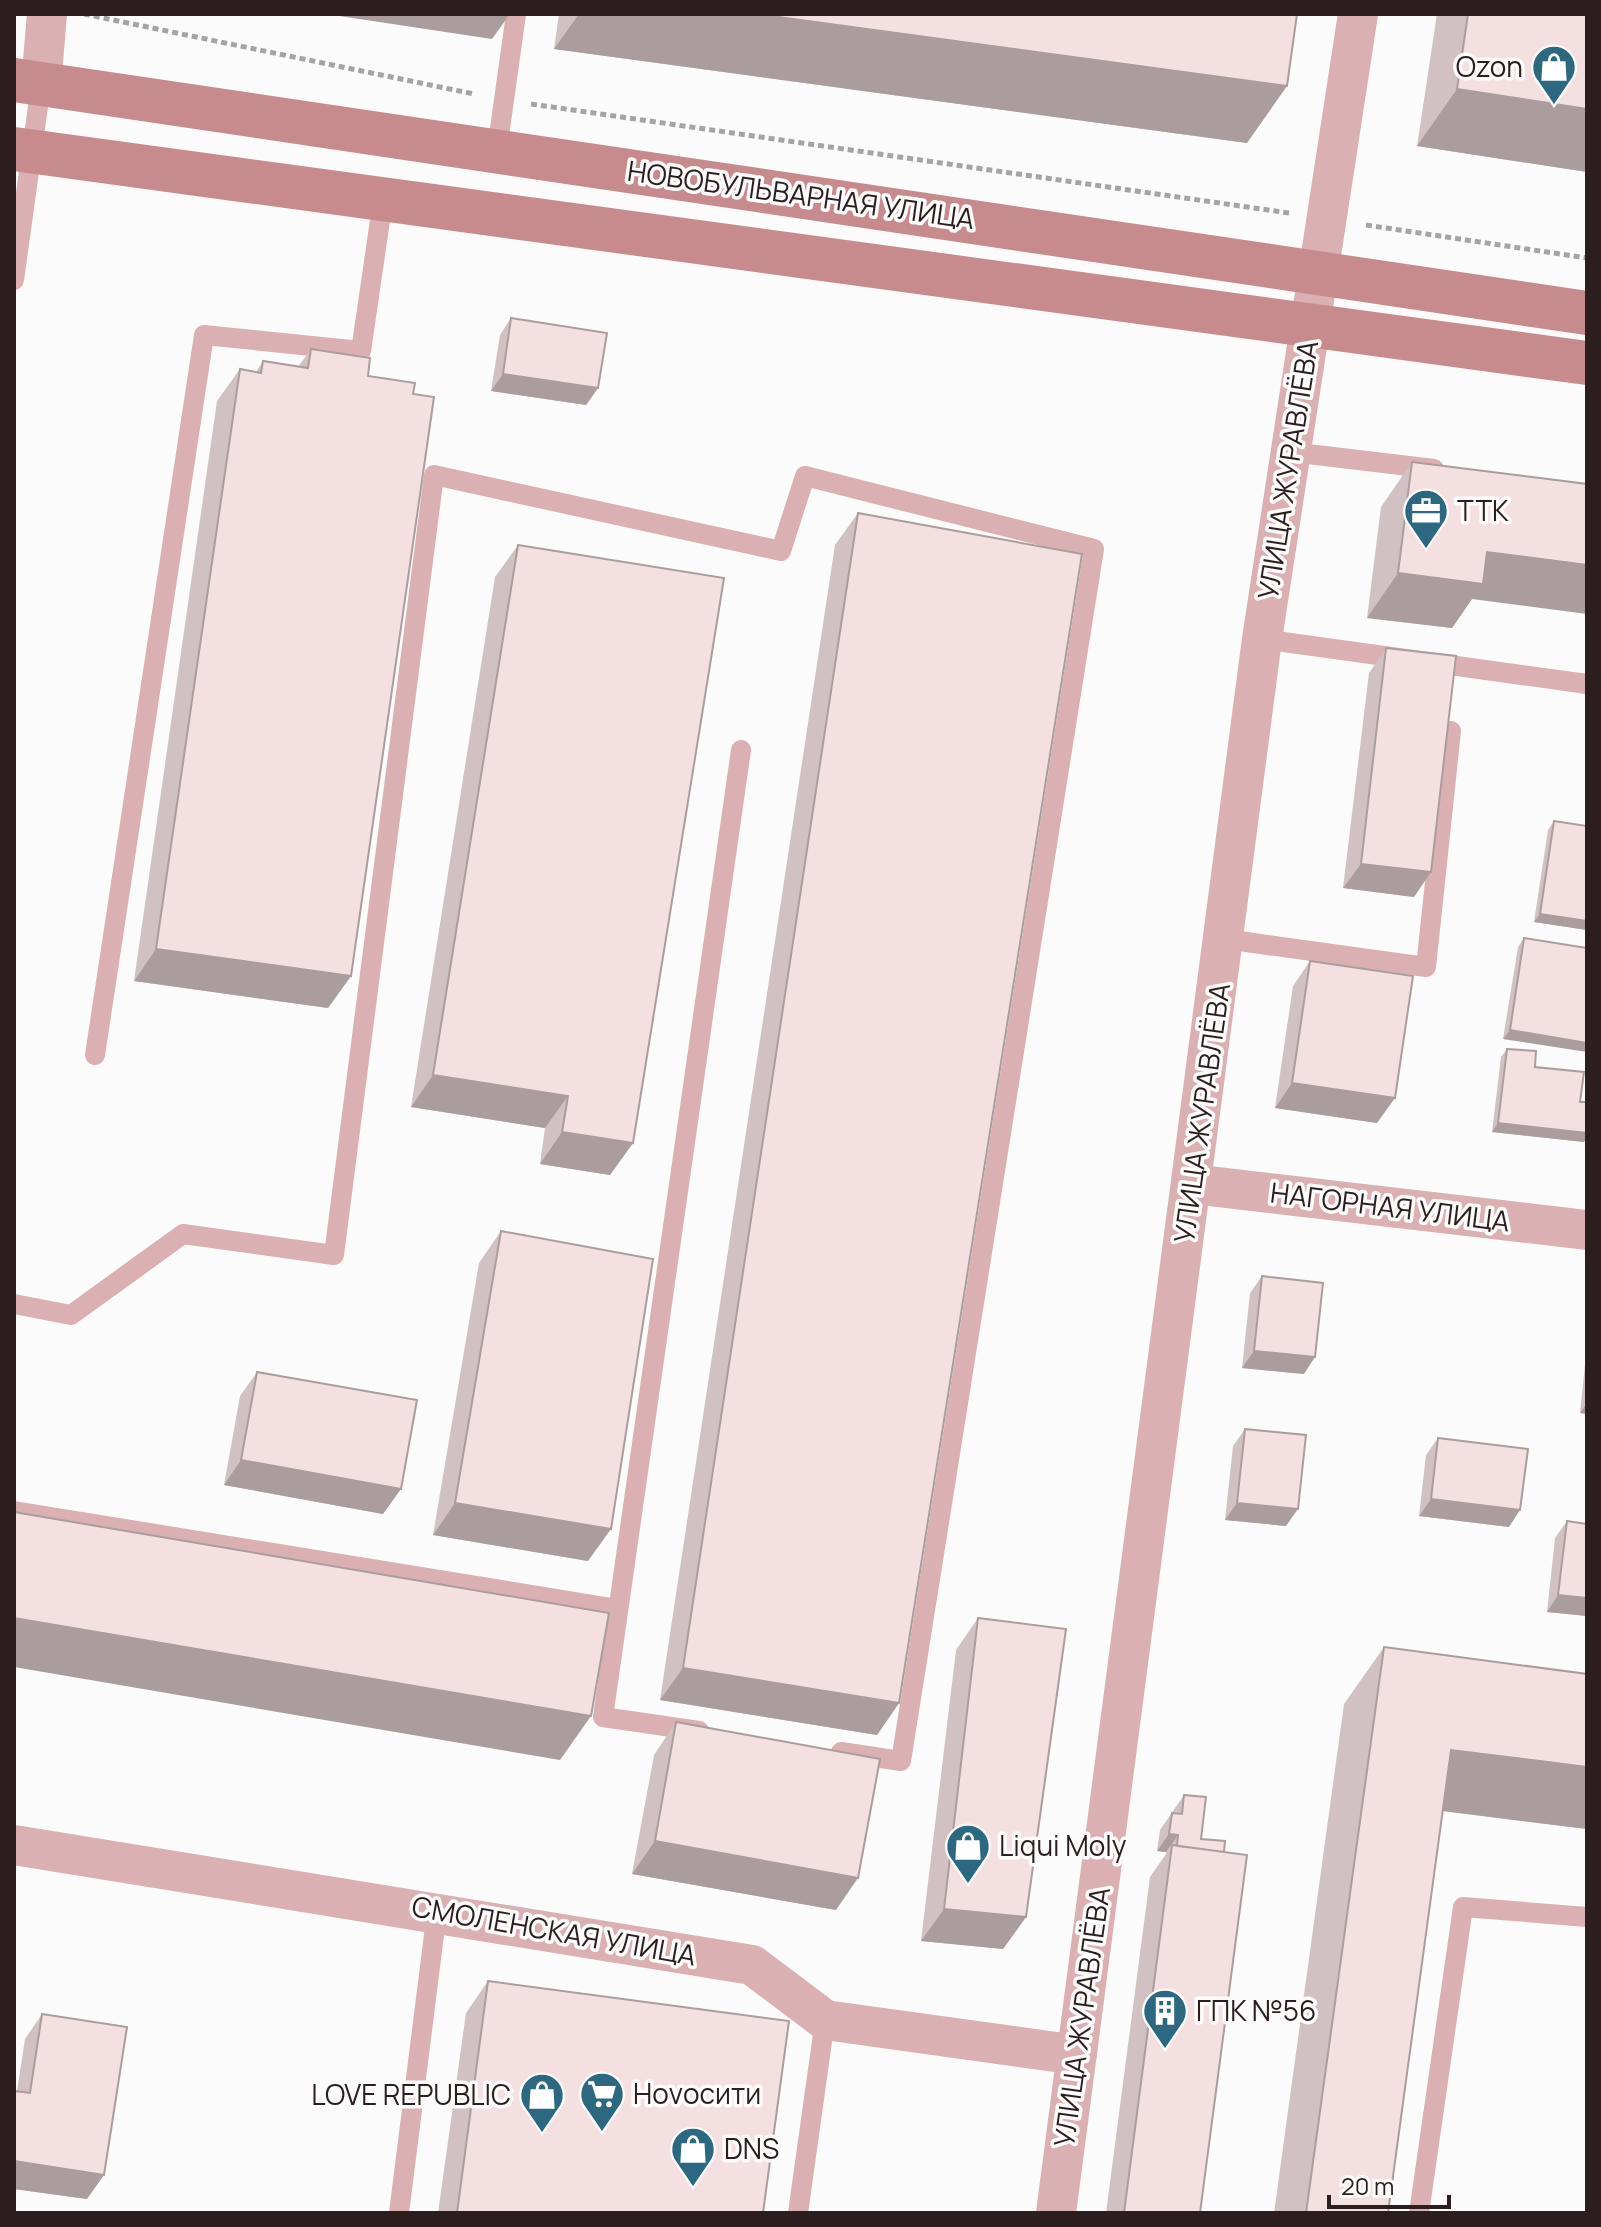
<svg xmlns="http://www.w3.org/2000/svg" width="1601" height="2227" font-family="Manrope,sans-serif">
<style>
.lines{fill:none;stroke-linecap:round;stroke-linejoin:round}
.path{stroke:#a8a3a3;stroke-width:5;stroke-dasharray:6 4;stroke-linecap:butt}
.lane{stroke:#dab0b2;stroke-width:20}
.street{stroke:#dab0b2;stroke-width:40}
.secondary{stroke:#c78b8e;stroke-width:44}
.wall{fill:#d2c1c2}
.shaded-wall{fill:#ab9d9e}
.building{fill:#f4e0e1;stroke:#ab9d9e;stroke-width:2}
.labels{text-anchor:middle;stroke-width:7;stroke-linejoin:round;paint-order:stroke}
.poi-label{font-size:28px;fill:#2c1e1f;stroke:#fbfbfb;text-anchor:start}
.street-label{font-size:28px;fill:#2c1e1f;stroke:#fbfbfb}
</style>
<rect width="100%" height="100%" fill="#fbfbfb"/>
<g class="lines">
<path class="path" d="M84,14L474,94
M531,104L1289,213
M1366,225L1587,258"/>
<path class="lane" d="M497,150L516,14
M14,280L41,85
M1291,452L1434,469
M1262,639L1587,684
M1225,939L1426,967L1451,731
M95,1055L204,335L361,351L383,200
M14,1304L71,1315L183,1234L334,1255L434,475L781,551L805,476L1094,549L901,1761L841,1752
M14,1511L618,1609
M699,1731L603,1717L741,750
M399,2213L437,1911
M798,2213L825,2020
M1419,2213L1463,1907L1587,1917"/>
<path class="street" d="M41,85L47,14
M1192,1184L1587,1230
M14,1845L752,1965L825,2020L1077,2055
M1056,2213L1262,639L1358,14"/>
<path class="secondary" d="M14,80L1587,313
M14,149L1587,363"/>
</g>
<path class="wall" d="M559,14H1297L1247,143L554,49Z
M1437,14H1587V172L1417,146Z
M511,318L598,388L586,405L491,391L500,335Z
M311,349L368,376L413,394L351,976L328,1008L134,981L217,401L240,369L256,372L263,361L298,367Z
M1412,462L1472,599L1452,628L1367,618L1381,507Z
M858,513L899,1703L877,1735L660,1700L835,545Z
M518,545L633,1143L610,1175L540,1164L545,1128L411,1107L495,577Z
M1386,648L1414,897L1343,888L1369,673Z
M1554,821L1587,930L1534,922L1548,830Z
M1524,938L1587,948L1503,1039L1518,947Z
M1310,961L1377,1123L1275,1108L1293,986Z
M1507,1049L1535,1067L1584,1142L1492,1132L1501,1057Z
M501,1231L588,1561L433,1535L479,1263Z
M1262,1276L1304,1374L1242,1368L1250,1293Z
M1587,1345V1414L1580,1413Z
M257,1372L383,1514L224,1485L240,1396Z
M1245,1429L1286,1526L1225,1520L1233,1446Z
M1438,1438L1509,1527L1419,1516L1426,1455Z
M1567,1521L1587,1524V1616L1547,1612L1555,1538Z
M978,1618L1026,1917L1003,1949L921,1941L956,1650Z
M1384,1647L1587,1674V1829L1443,1811L1388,2213H1274L1344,1704Z
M676,1722L836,1910L632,1874L654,1755Z
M1184,1795L1201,1839L1200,2213H1106L1150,1877L1166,1854V1852L1157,1851L1160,1830Z
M488,1981L763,2213H438L466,2013Z
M42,2014L87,2199L14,2189V2091H17L25,2039Z"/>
<path class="shaded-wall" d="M326,14H510L492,39Z
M579,14H756L1287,86L1247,143L554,49Z
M1457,89L1587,109V172L1417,146Z
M503,374L598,388L586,405L491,391Z
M1487,552L1587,565V614L1472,599L1452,628L1367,618L1398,573Z
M1361,864L1431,872L1414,897L1343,888Z
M1540,914L1587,921V930L1534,922Z
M156,949L351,976L328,1008L134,981Z
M1510,1030L1587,1043V1052L1503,1039Z
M433,1075L568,1096L545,1128L411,1107Z
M1292,1083L1395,1098L1377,1123L1275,1108Z
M1498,1123L1587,1133V1138L1584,1142L1492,1132Z
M562,1132L633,1143L610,1175L540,1164Z
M1254,1351L1315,1357L1304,1374L1242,1368Z
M1587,1403V1414L1580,1413Z
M241,1460L401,1489L383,1514L224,1485Z
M1431,1499L1520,1510L1509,1527L1419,1516Z
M455,1503L611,1529L588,1561L433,1535Z
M1237,1503L1298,1509L1286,1526L1225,1520Z
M1558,1595L1587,1598V1616L1547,1612Z
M14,1618L591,1716L560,1760L14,1667Z
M683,1668L899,1703L877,1735L660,1700Z
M1451,1750L1587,1767V1829L1411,1807Z
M1169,1834L1178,1835L1166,1852L1157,1851Z
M655,1841L858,1878L836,1910L632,1874Z
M944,1909L1026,1917L1003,1949L921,1941Z
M14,2161L104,2175L87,2199L14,2189Z"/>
<path class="building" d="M756,14H1297L1287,86Z
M1468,14H1587V109L1457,89Z
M511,318L607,333L598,388L503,374Z
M311,349L370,358L368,376L415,383L413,394L434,397L351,976L156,949L240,369L261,373L263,361L308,368Z
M1412,462L1587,484V565L1487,552L1483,584L1398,573Z
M858,513L1082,554L899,1703L683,1668Z
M518,545L724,578L633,1143L562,1132L568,1096L433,1075Z
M1386,648L1456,656L1431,872L1361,864Z
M1554,821L1587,826V921L1540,914Z
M1524,938L1587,948V1043L1510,1030Z
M1310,961L1413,976L1395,1098L1292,1083Z
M1507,1049L1536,1051L1535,1067L1584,1072L1580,1102H1587V1133L1498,1123Z
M501,1231L653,1259L611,1529L455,1503Z
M1262,1276L1323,1283L1315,1357L1254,1351Z
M257,1372L417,1400L401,1489L241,1460Z
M1245,1429L1306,1435L1298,1509L1237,1503Z
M1438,1438L1528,1449L1520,1510L1431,1499Z
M14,1512L609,1613L591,1716L14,1618Z
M1567,1521L1587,1524V1598L1558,1595Z
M978,1618L1066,1629L1026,1917L944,1909Z
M1384,1647L1587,1674V1767L1451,1750L1388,2213H1306Z
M676,1722L880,1759L858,1878L655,1841Z
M1184,1795L1206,1797L1201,1839L1225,1841L1224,1852L1177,1846L1178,1835L1169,1834L1172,1813L1182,1814Z
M1172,1845L1247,1855L1200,2213H1124Z
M488,1981L789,2021L763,2213H457Z
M42,2014L127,2027L104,2175L14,2161V2091L30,2093Z"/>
<defs>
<g id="shop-pin" transform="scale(2.3)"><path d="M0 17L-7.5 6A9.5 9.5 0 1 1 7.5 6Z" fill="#2c6980" stroke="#fbfbfb"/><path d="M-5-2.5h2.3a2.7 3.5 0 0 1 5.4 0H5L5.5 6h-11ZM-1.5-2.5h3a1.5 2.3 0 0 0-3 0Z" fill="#fff"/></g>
<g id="office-pin" transform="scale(2.3)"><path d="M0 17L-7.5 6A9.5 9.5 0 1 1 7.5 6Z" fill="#2c6980" stroke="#fbfbfb"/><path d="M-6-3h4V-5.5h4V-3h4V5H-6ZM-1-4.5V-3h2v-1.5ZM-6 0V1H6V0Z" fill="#fff"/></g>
<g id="building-pin" transform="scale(2.3)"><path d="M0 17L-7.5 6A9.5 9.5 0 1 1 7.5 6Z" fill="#2c6980" stroke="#fbfbfb"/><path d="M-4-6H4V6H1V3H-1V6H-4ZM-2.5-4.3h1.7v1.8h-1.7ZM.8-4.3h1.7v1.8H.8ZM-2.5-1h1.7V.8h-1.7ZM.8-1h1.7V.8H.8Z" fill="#fff"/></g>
<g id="supermarket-pin" transform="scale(2.3)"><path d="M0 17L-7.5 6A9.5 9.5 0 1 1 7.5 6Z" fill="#2c6980" stroke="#fbfbfb"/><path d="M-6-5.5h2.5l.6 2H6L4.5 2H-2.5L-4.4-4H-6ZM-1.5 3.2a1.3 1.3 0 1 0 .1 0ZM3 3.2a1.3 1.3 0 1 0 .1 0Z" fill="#fff"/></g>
</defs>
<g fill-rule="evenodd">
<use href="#shop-pin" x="1554" y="67"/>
<use href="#office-pin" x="1426" y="511"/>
<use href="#shop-pin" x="968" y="1846"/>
<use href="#building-pin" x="1165" y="2011"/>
<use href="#supermarket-pin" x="602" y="2094"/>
<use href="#shop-pin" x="542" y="2095"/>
<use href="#shop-pin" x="693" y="2149"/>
</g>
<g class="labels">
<g class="poi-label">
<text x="1523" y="77" text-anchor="end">Ozon</text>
<text x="1457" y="521">ТТК</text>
<text x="999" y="1856">Liqui Moly</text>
<text x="1196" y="2021">ГПК №56</text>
<text x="633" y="2104">Ноvосити</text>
<text x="511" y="2105" text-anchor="end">LOVE REPUBLIC</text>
<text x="724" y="2159">DNS</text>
</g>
<g class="street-label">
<text transform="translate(801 195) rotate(8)" y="10">НОВОБУЛЬВАРНАЯ УЛИЦА</text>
<text transform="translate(1288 470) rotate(-81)" y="10">УЛИЦА ЖУРАВЛЁВА</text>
<text transform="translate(1202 1113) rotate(-82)" y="10">УЛИЦА ЖУРАВЛЁВА</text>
<text transform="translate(1390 1207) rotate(7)" y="10">НАГОРНАЯ УЛИЦА</text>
<text transform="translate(554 1931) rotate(10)" y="10">СМОЛЕНСКАЯ УЛИЦА</text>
<text transform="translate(1082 2017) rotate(-82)" y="10">УЛИЦА ЖУРАВЛЁВА</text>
</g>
</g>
<rect width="1601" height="2227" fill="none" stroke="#2c1e1f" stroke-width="32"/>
<path d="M1329 2195v12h120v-12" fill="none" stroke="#2c1e1f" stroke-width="4"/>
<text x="1341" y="2195" font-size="24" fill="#2c1e1f" stroke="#fbfbfb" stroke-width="6" paint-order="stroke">20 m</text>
</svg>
